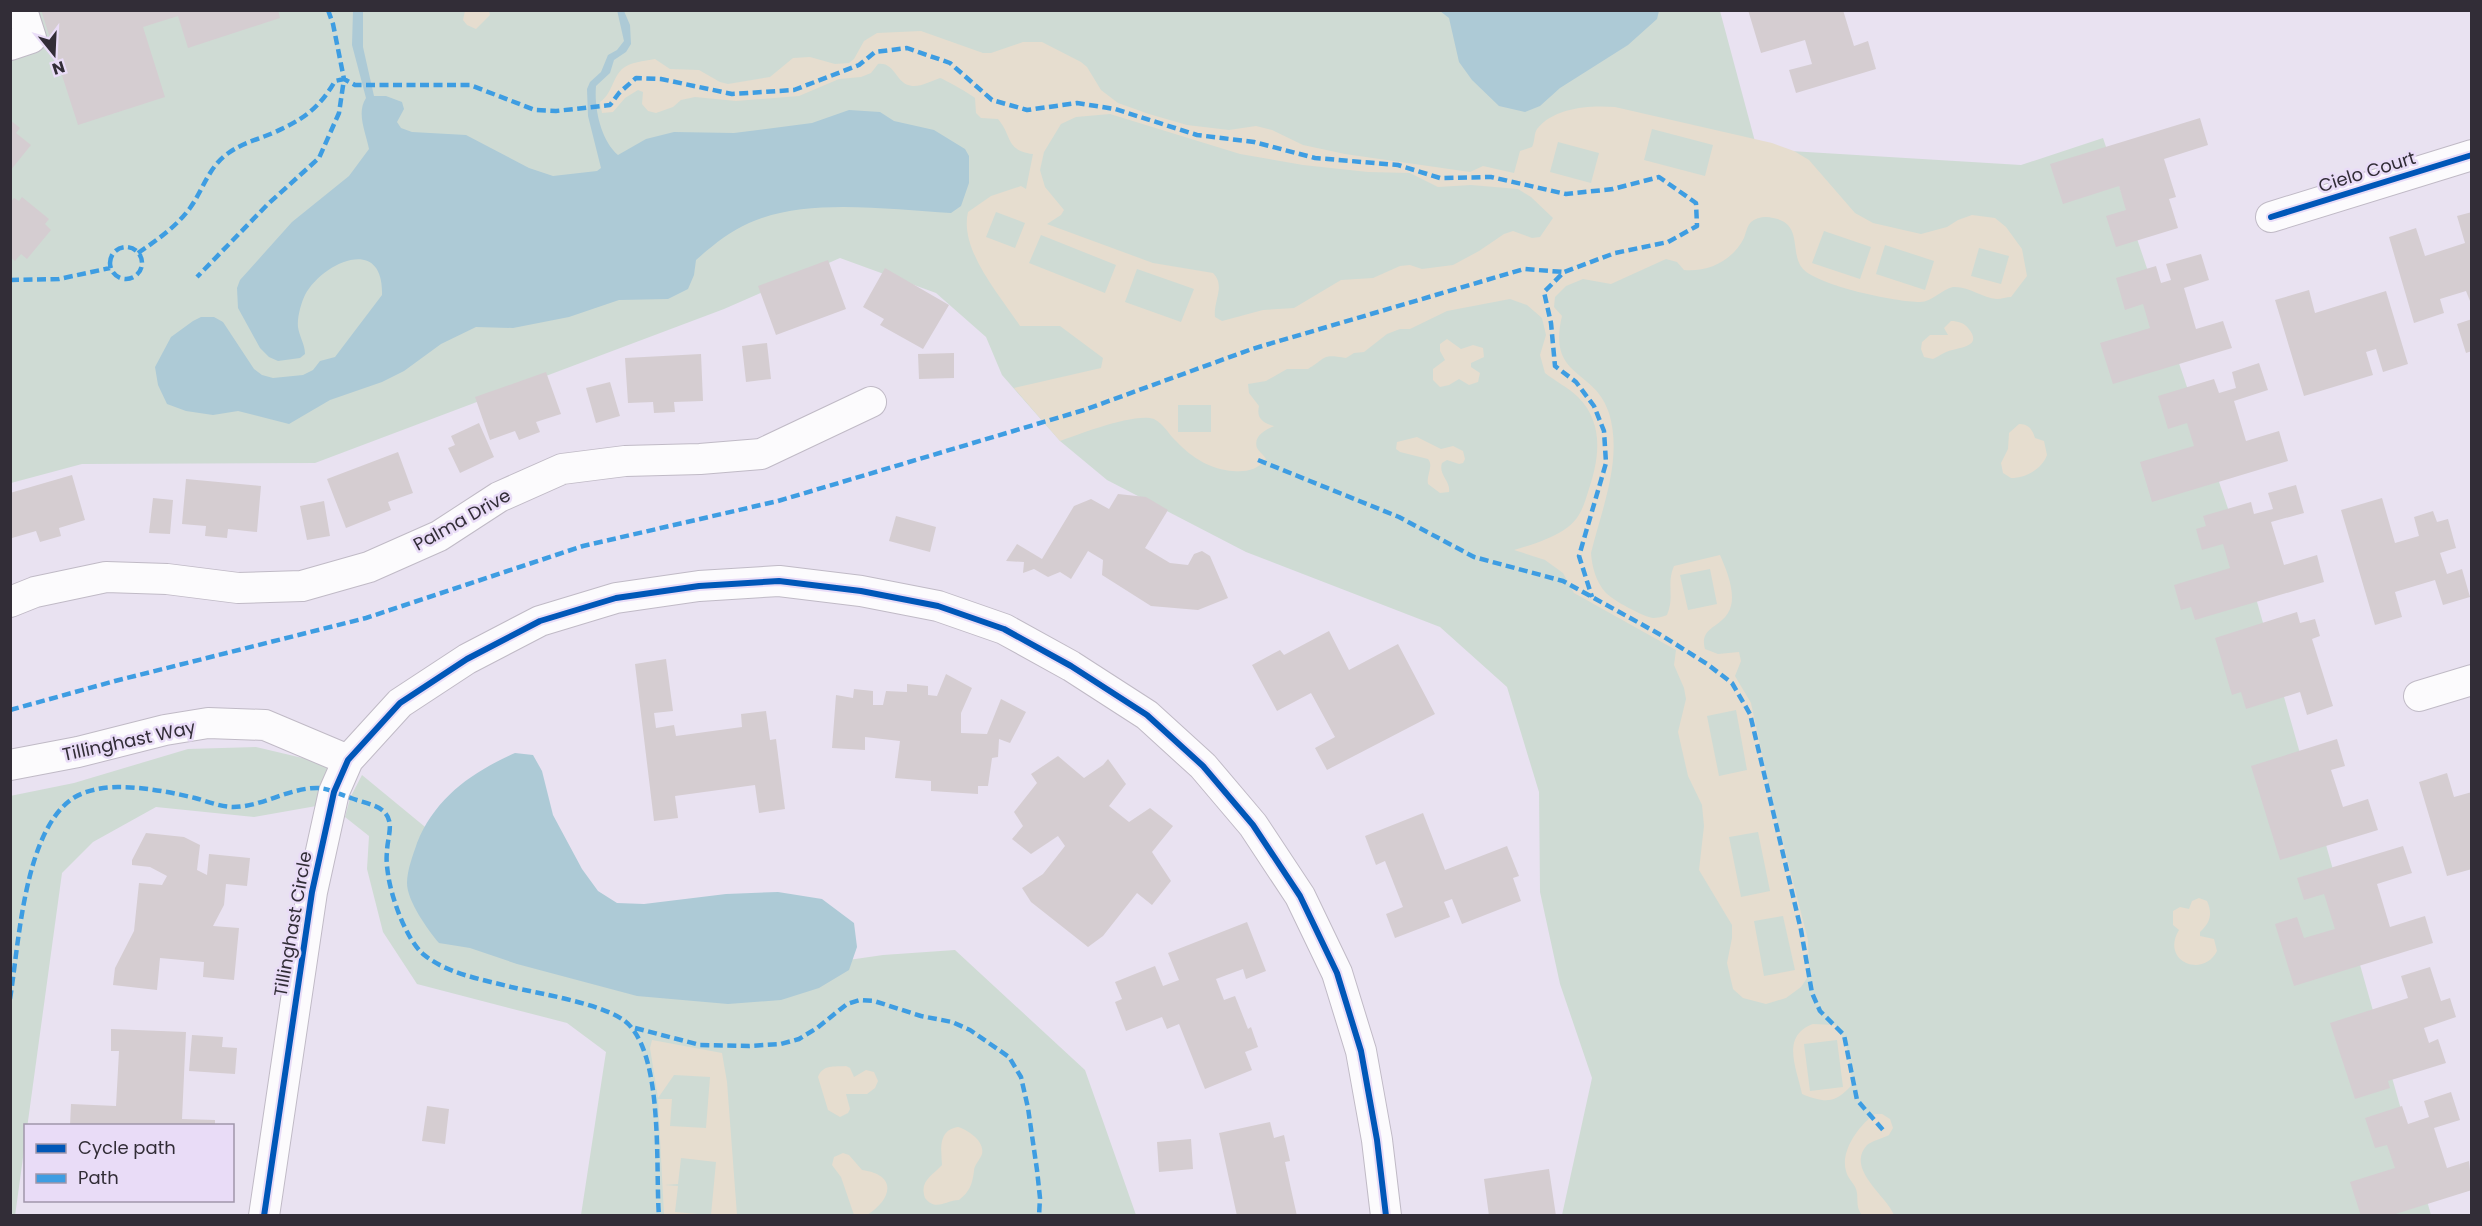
<svg xmlns="http://www.w3.org/2000/svg" width="2482" height="1226" font-family="Poppins,sans-serif">
<style>
.green{fill:#cfdbd4}
.sand{fill:#e6ddcf;fill-rule:evenodd}
.water{fill:#adcad6}
.building{fill:#d5cdd1}
.lines{fill:none;stroke-linecap:round;stroke-linejoin:round}
.minor-casing{stroke:#c0bac6;stroke-width:32}
.minor{stroke:#fcfbfd;stroke-width:30}
.quiet{stroke:#3e9de2;stroke-width:4.5;stroke-dasharray:9 4.5;stroke-linecap:butt}
.cycleway-casing{stroke:#e9dcf7;stroke-width:10}
.cycleway{stroke:#0057b8;stroke-width:6}
.labels{text-anchor:middle;stroke-width:5;stroke-linejoin:round;paint-order:stroke}
.street-label{font-size:18px;fill:#322d37;stroke:#e9dcf7}
</style>
<rect width="100%" height="100%" fill="#e9e2f1"/>
<path class="green" d="M11,11H1720L1757,149L2021,165L2103,138L2244,556L2431,1215H1562L1592,1078L1560,984L1540,892L1539,792L1507,687L1440,627L1246,552L1107,480L1060,441L1002,375L986,337L936,293L840,258L724,309L315,463L82,464L11,483Z
M256,747L328,764L327,790L322,805L254,817L156,807L93,842L62,873L15,1216L10,1215V796L74,783L188,749Z
M362,775L430,831L417,878L793,968L883,955L955,950L1085,1070L1136,1215H581L606,1052L567,1023L417,984L383,932L367,869L369,836L345,817L350,798Z"/>
<path class="sand" d="M465,11H489L490,15L476,29L467,25L463,20Z
M921,31L983,53H991L1023,42H1042L1081,62L1087,67L1101,90L1118,103L1149,114L1187,125L1229,130L1256,126L1272,130L1303,145L1345,154L1470,172L1483,166L1514,173L1520,151L1532,147C1535,141 1534,133 1537,129C1554,107 1591,105 1615,107L1772,143L1794,151L1809,160L1855,213L1873,223L1921,234L1947,227L1958,220L1972,215L1995,218L2006,227L2022,249L2027,276L2011,297C2007,297 2001,299 1997,299C1982,298 1969,286 1953,287C1942,289 1932,302 1920,302C1896,302 1819,286 1803,269C1789,254 1804,223 1773,218C1766,216 1757,217 1751,222C1747,226 1746,233 1744,238C1732,261 1709,272 1684,270L1677,262L1666,259L1611,284L1583,279L1566,286L1555,297L1554,307L1562,316C1547,379 1595,368 1609,413C1623,459 1602,508 1591,553C1592,567 1596,582 1606,593C1614,601 1642,616 1653,618C1657,618 1663,617 1667,615C1675,596 1666,584 1674,566L1720,555C1727,571 1738,597 1728,613C1719,628 1699,628 1705,649L1718,654L1739,652L1741,661L1735,676L1751,703L1772,800L1808,940L1809,975L1801,987L1786,998L1766,1004L1743,998L1733,989L1727,963L1732,938V925L1699,870L1704,826L1702,805L1688,776L1678,732L1686,699L1684,688L1674,665L1676,650L1574,593L1563,573L1545,560L1514,550C1531,545 1554,538 1568,527C1580,518 1584,505 1588,492C1599,460 1605,424 1578,397C1569,388 1555,381 1545,373L1540,355L1546,335L1542,318L1527,305L1510,299L1447,311L1410,329H1400L1387,334L1364,352L1354,353L1346,358C1321,354 1328,357 1308,369H1287L1266,381L1248,384L1249,393L1259,406C1256,418 1263,423 1274,426C1265,430 1253,436 1257,448C1259,452 1264,455 1266,459C1257,470 1247,472 1233,471C1212,470 1192,458 1177,442C1169,435 1164,424 1154,419C1136,412 1079,434 1060,441L1014,388L1101,368L1103,358L1060,326H1020C1000,295 959,250 968,212L991,196L1021,186L1026,189L1033,154C1005,150 1013,137 998,119L981,118L976,113L975,98C972,95 944,79 940,78C931,81 921,87 912,86C895,84 896,62 878,64L871,73L861,77L839,79L799,96L736,101L695,97L681,100L673,107L656,113L648,111L642,104L643,92L638,90L625,98L613,112L602,113L600,102C612,94 612,79 622,69C630,62 644,61 655,59L670,69L699,70L720,82L728,84L770,77L793,58L810,57L835,64L849,63L854,59L864,41L877,33ZM1110,114L1240,154L1303,165L1368,172L1410,173L1438,187L1471,185L1518,189L1531,197L1553,218L1540,237L1532,238L1513,231L1504,234L1479,251L1453,265L1422,269L1410,265L1400,266L1373,278L1341,280L1294,308L1263,310L1222,321L1215,317C1213,301 1226,286 1213,273L1153,263L1047,224L1061,215L1064,210L1045,187L1040,170L1044,152L1061,124L1076,117ZM1652,129L1713,145L1705,176L1644,160ZM1558,142L1599,153L1591,183L1550,172ZM996,212L1025,223L1015,248L986,237ZM1824,231L1871,247L1860,279L1812,263ZM1041,235L1116,265L1105,293L1029,263ZM1885,245L1934,261L1925,290L1876,274ZM1979,248L2009,256L2001,284L1971,276ZM1137,269L1194,289L1181,322L1125,302ZM1178,405H1211V432H1178ZM1710,569L1717,604L1688,610L1680,575ZM1736,710L1747,770L1719,776L1707,716ZM1758,832L1770,891L1741,897L1729,837ZM1783,916L1795,970L1764,976L1754,921Z
M1951,321C1958,321 1964,323 1968,328C1985,348 1956,347 1946,352C1941,354 1938,357 1933,359L1924,357L1921,349L1922,342L1930,335H1948L1944,328Z
M1447,339L1461,349L1473,345L1483,348L1484,357L1471,363V367L1480,373L1478,382L1469,385L1459,379L1449,385L1440,387L1433,380V369L1445,360L1440,351V344Z
M2019,424C2029,424 2032,429 2035,438L2044,441L2047,455C2042,469 2026,478 2011,478L2003,473L2001,463L2008,449L2009,433Z
M1417,437L1441,449L1453,446L1463,451L1465,459L1463,463L1459,464L1447,460L1442,463C1438,475 1451,481 1449,492L1440,493L1428,484C1426,475 1434,466 1428,459L1400,452L1396,449L1397,442Z
M2199,898L2207,901C2213,914 2210,923 2200,932V936L2214,939L2217,951C2203,979 2160,961 2179,930L2173,925V911L2180,907L2189,909L2192,901Z
M1813,1024L1835,1025C1849,1041 1851,1066 1851,1086C1834,1104 1825,1103 1802,1094C1797,1069 1780,1036 1813,1024ZM1837,1040L1843,1087L1810,1091L1804,1044Z
M652,1040L722,1053L727,1082L737,1215H711L716,1162L681,1158L678,1184L665,1185L678,1186L675,1212L709,1215H664L658,1099H672L670,1126L706,1128L710,1077L674,1075L658,1098L650,1048Z
M846,1066L850,1068L854,1077L866,1070L874,1072L878,1081L875,1088L867,1094H846L850,1109L848,1113L840,1117L828,1110L818,1077C823,1064 834,1067 846,1066Z
M1875,1114H1882L1890,1119L1893,1128L1889,1135C1883,1138 1872,1141 1867,1145C1845,1169 1887,1196 1894,1215H1862C1856,1207 1858,1202 1857,1193C1856,1184 1848,1180 1846,1171C1840,1151 1859,1125 1875,1114Z
M958,1127C968,1130 985,1141 982,1154C980,1160 974,1165 974,1171C972,1185 970,1191 959,1200C946,1200 936,1212 925,1198C919,1181 932,1176 942,1165C941,1149 938,1130 958,1127Z
M843,1153L849,1155L862,1170C898,1175 892,1199 867,1215H854L841,1177L832,1165L834,1157Z"/>
<path class="water" d="M617,10L624,11L630,25L631,44L626,52L614,60L610,73L596,86C594,109 601,140 618,155L646,139L674,132L734,133L812,123L849,110L880,112L894,121L934,130L965,149L969,156V183L961,206L951,213C889,210 807,197 749,223C729,232 713,245 696,260L694,275L688,289L668,299L619,300L569,317L513,328L476,327L441,344L404,371L382,382L330,400L289,424L238,411L213,415L186,411L167,404L158,385L155,367L171,337L193,321L201,317H214L223,322L254,369L262,375L273,378L303,375L313,370L320,361L335,357L382,295C384,234 322,263 305,295C301,303 297,318 298,327C299,336 305,344 305,354L300,358L278,361L269,357L260,348L238,308L237,288L240,280L292,222L349,176L369,149C366,133 356,113 366,98L352,45L353,11H363V47L374,96H386L402,102L404,109L397,122L401,128L412,132L466,135L529,168L553,176L597,171L601,168L588,116L587,89L590,82L601,72L608,55L617,50L624,41Z
M1440,11H1659L1657,19L1628,45L1560,88L1540,106L1525,112L1499,106L1472,80L1459,62L1449,18Z
M515,753L533,755L542,771L553,815L582,869L598,891L617,903L644,904L726,894L778,892L822,899L854,923L857,947L849,970L819,988L781,1000L728,1004L637,996L517,964L470,948L439,943C428,930 407,901 407,883C407,870 413,855 417,843C435,798 472,772 515,753Z"/>
<path class="building" d="M41,10H278L280,18L188,48L178,16L143,27L165,97L78,125Z
M1748,10H1843L1854,46L1868,41L1876,69L1796,93L1789,70L1812,64L1805,40L1761,53Z
M2200,118L2208,145L2164,159L2176,197L2169,199L2178,228L2116,247L2106,216L2126,210L2119,186L2063,204L2050,164Z
M10,120L20,128L16,133L31,145L10,171Z
M22,197L49,219L45,224L51,230L27,259L21,254L15,261L10,257V203L14,198L19,201Z
M2472,212V306L2466,291L2440,299L2444,313L2414,323L2389,237L2416,228L2425,256L2465,243L2457,216Z
M2201,254L2209,280L2184,288L2196,329L2223,321L2232,348L2113,384L2100,343L2150,328L2143,304L2125,310L2116,278L2156,266L2161,283L2171,280L2166,264Z
M828,260L846,309L776,335L758,286Z
M885,268L949,305L923,349L880,325L884,319L863,307Z
M2309,290L2315,313L2386,291L2408,364L2383,372L2376,349L2366,352L2373,375L2304,396L2275,300Z
M2472,319V351L2466,353L2457,324Z
M767,343L771,379L746,382L742,346Z
M954,353V378L919,379L918,354Z
M701,354L703,401L674,402L675,412L654,413L653,402L628,403L625,358Z
M2259,363L2268,390L2234,401L2246,441L2279,431L2288,461L2152,502L2140,462L2194,446L2187,423L2168,429L2158,396L2214,379L2219,393L2236,388L2232,372Z
M546,372L561,414L536,422L540,432L519,440L515,431L490,440L475,397Z
M610,382L620,416L596,423L586,388Z
M479,423L494,457L460,473L448,448L455,445L451,436Z
M398,452L413,493L388,502L391,510L346,528L327,479Z
M72,475L85,520L59,528L61,536L40,542L36,531L12,538L10,493Z
M186,479L261,486L257,532L228,529L227,538L205,536L206,526L182,524Z
M2296,485L2304,513L2271,522L2284,565L2317,555L2324,582L2195,620L2191,607L2181,610L2174,585L2230,568L2223,544L2202,550L2196,529L2206,526L2203,516L2251,502L2254,514L2273,509L2268,493Z
M1118,494L1146,497L1168,510L1145,548L1170,563L1188,565L1194,554L1202,551L1210,556L1228,598L1198,610L1151,606L1102,575L1103,560L1088,551L1071,579L1060,572L1048,577L1034,569L1023,573L1024,562L1006,561L1017,544L1042,559L1074,506L1091,499L1109,509Z
M153,498L173,500L170,534L149,533Z
M2382,498L2395,543L2419,536L2414,517L2433,511L2437,522L2448,519L2456,548L2440,553L2447,574L2462,569L2470,597L2443,605L2435,580L2395,592L2402,617L2375,625L2341,510Z
M324,501L330,536L307,540L300,506Z
M896,516L936,527L930,552L889,541Z
M2297,612L2300,623L2315,619L2320,636L2312,639L2333,706L2307,715L2300,692L2246,709L2241,692L2232,695L2215,638Z
M1329,631L1349,670L1398,644L1435,714L1327,770L1315,748L1335,737L1311,693L1277,711L1252,665L1280,650L1284,655Z
M666,659L673,711L654,713L656,728L674,725L676,736L742,727L741,714L766,711L770,740L776,739L785,809L759,813L755,785L675,796L678,818L654,821L635,664Z
M946,674L972,688L961,713V733L987,734L1001,699L1026,712L1010,743L999,739L998,757L992,758L988,786H978V794L931,791V781L895,778L900,741L865,737V750L832,748L836,695L853,698L854,689L873,691V705H883L886,691L907,692V684L928,686V695L937,696Z
M2337,739L2345,766L2331,770L2343,807L2368,799L2378,830L2280,860L2251,766Z
M1058,756L1084,778L1103,765L1108,759L1126,784L1109,806L1129,822L1150,808L1173,826L1152,852L1171,881L1152,905L1137,893L1103,936L1088,947L1031,902L1022,888L1043,874L1065,846L1058,836L1031,854L1012,839L1023,826L1014,812L1037,783L1031,774Z
M2447,773L2454,797L2472,792V869L2447,876L2419,782Z
M1423,813L1445,870L1507,846L1519,876L1513,878L1521,901L1462,924L1452,899L1444,902L1450,917L1395,938L1386,914L1403,907L1385,861L1376,865L1365,836Z
M146,833L184,837L200,845L197,870L207,875L209,854L250,858L247,886L226,884L224,905L213,926L239,928L234,980L203,977L204,962L160,958L157,990L113,985L115,968L134,931L139,883L162,885L167,876L150,867L132,865V860Z
M2403,846L2412,873L2377,884L2390,927L2425,916L2433,943L2294,986L2275,924L2297,917L2304,938L2335,929L2324,894L2304,900L2297,878Z
M1247,922L1266,971L1246,979L1243,969L1216,979L1224,1000L1235,996L1248,1029L1251,1027L1258,1047L1245,1052L1252,1070L1205,1089L1179,1024L1167,1029L1162,1017L1126,1031L1115,1002L1122,999L1115,982L1155,966L1163,986L1179,980L1168,953Z
M2430,967L2441,1001L2450,998L2456,1017L2424,1028L2429,1043L2438,1039L2446,1063L2388,1081L2390,1088L2355,1099L2330,1023L2408,998L2401,976Z
M111,1029L186,1032L182,1119L215,1120V1126H70L71,1104L116,1106L119,1051H111Z
M192,1035L223,1037L222,1047L237,1048L235,1074L189,1071Z
M2451,1092L2460,1120L2434,1128L2447,1168L2469,1161L2472,1190L2389,1216H2361L2350,1182L2395,1168L2387,1145L2375,1148L2365,1118L2402,1106L2408,1124L2429,1117L2424,1101Z
M427,1106L449,1109L445,1144L422,1141Z
M1270,1122L1274,1138L1284,1135L1290,1161L1285,1162L1297,1216H1237L1219,1133Z
M1191,1139L1193,1169L1159,1172L1157,1142Z
M1549,1169L1556,1216H1489L1484,1179Z"/>
<g class="lines">
<g class="minor-casing">
<path id="minor" d="M10,45L31,38L22,10
M2271,217L2472,155
M10,602L35,592L106,577L167,579L238,588L302,586L369,567L439,536L499,497L562,469L625,461L700,459L761,454L871,402
M2419,696L2472,680
M10,765L78,752L165,730L208,723L265,725L348,760
M264,1216L312,892L334,792L348,760L400,703L467,659L540,621L616,598L699,586L779,581L861,591L938,606L1004,629L1071,666L1147,715L1203,766L1253,825L1300,896L1337,973L1361,1051L1377,1140L1386,1216"/>
</g>
<use href="#minor" class="minor"/>
<path class="quiet" d="M328,10L333,24L344,79L355,85H470L535,110L556,111L610,105L619,93L636,78L661,79L732,94L794,90L859,65L875,52L907,48L950,63L992,100L1027,110L1077,103L1115,109L1197,135L1254,142L1315,158L1398,165L1440,178L1491,177L1566,194L1613,189L1659,177L1696,203L1697,226L1668,242L1615,253L1564,272L1544,292L1551,323L1555,366L1576,382L1594,406L1604,431L1606,463L1579,556L1592,597
M110 263a16 16 0 1 1 32 0a16 16 0 1 1-32 0Z
M138,253C157,240 176,227 190,208C203,190 208,168 227,154C242,143 256,140 273,133C302,120 319,109 335,81L344,79L339,113L319,158L268,204L197,277
M10,280L59,279L110,268
M1258,460L1399,517L1474,557L1563,581L1661,635L1707,664L1732,683L1750,714L1801,930L1812,993L1820,1011L1844,1035L1857,1100L1883,1130
M10,710L115,681L366,618L583,546L778,501L1084,410L1252,349L1524,269L1564,272
M10,999C19,944 24,828 75,797C87,790 104,787 118,787C143,787 170,792 195,798C206,801 221,807 233,807C262,807 290,787 319,788C330,789 341,795 351,798C361,802 374,804 382,810C396,821 387,837 387,852C386,859 387,867 388,874C391,897 406,939 423,954C447,974 481,979 511,987C542,994 597,1003 622,1019C665,1047 655,1168 659,1216
M635,1028L700,1045L749,1046L781,1044L799,1039L817,1028L847,1004L860,1000L874,1001L921,1016L952,1022L970,1030L1009,1057L1021,1077L1028,1108L1037,1170L1040,1198L1039,1216"/>
<g class="cycleway-casing">
<path id="cycleway" d="M2271,217L2472,155
M264,1216L312,892L334,792L348,760L400,703L467,659L540,621L616,598L699,586L779,581L861,591L938,606L1004,629L1071,666L1147,715L1203,766L1253,825L1300,896L1337,973L1361,1051L1377,1140L1386,1216"/>
</g>
<use href="#cycleway" class="cycleway"/>
</g>
<g class="labels">
<g class="street-label">
<text transform="translate(2367 172) rotate(-17)" y="6">Cielo Court</text>
<text transform="translate(462 520) rotate(-29)" y="6">Palma Drive</text>
<text transform="translate(129 741) rotate(-12)" y="6">Tillinghast Way</text>
<text transform="translate(293 924) rotate(-80)" y="6">Tillinghast Circle</text>
</g>
</g>
<rect width="2482" height="1226" fill="none" stroke="#322d37" stroke-width="24"/>
<rect x="24" y="1124" width="210" height="78" fill="#e9dcf7" stroke="#a096aa" stroke-width="1.5"/>
<rect x="36" y="1144" width="30" height="9" fill="#0057b8" stroke="#a096aa" stroke-width="1.5"/>
<text x="78" y="1154" font-size="18" fill="#322d37">Cycle path</text>
<rect x="36" y="1174" width="30" height="9" fill="#3e9de2" stroke="#a096aa" stroke-width="1.5"/>
<text x="78" y="1184" font-size="18" fill="#322d37">Path</text>
<g transform="translate(54 54) rotate(162)" stroke="#e9dcf7" stroke-width="4.5" paint-order="stroke">
<path d="M0-4.5L10 22L0 15L-10 22Z" fill="#322d37"/>
<text y="-9" font-size="16" font-weight="bold" text-anchor="middle" fill="#322d37">N</text>
</g>
</svg>
